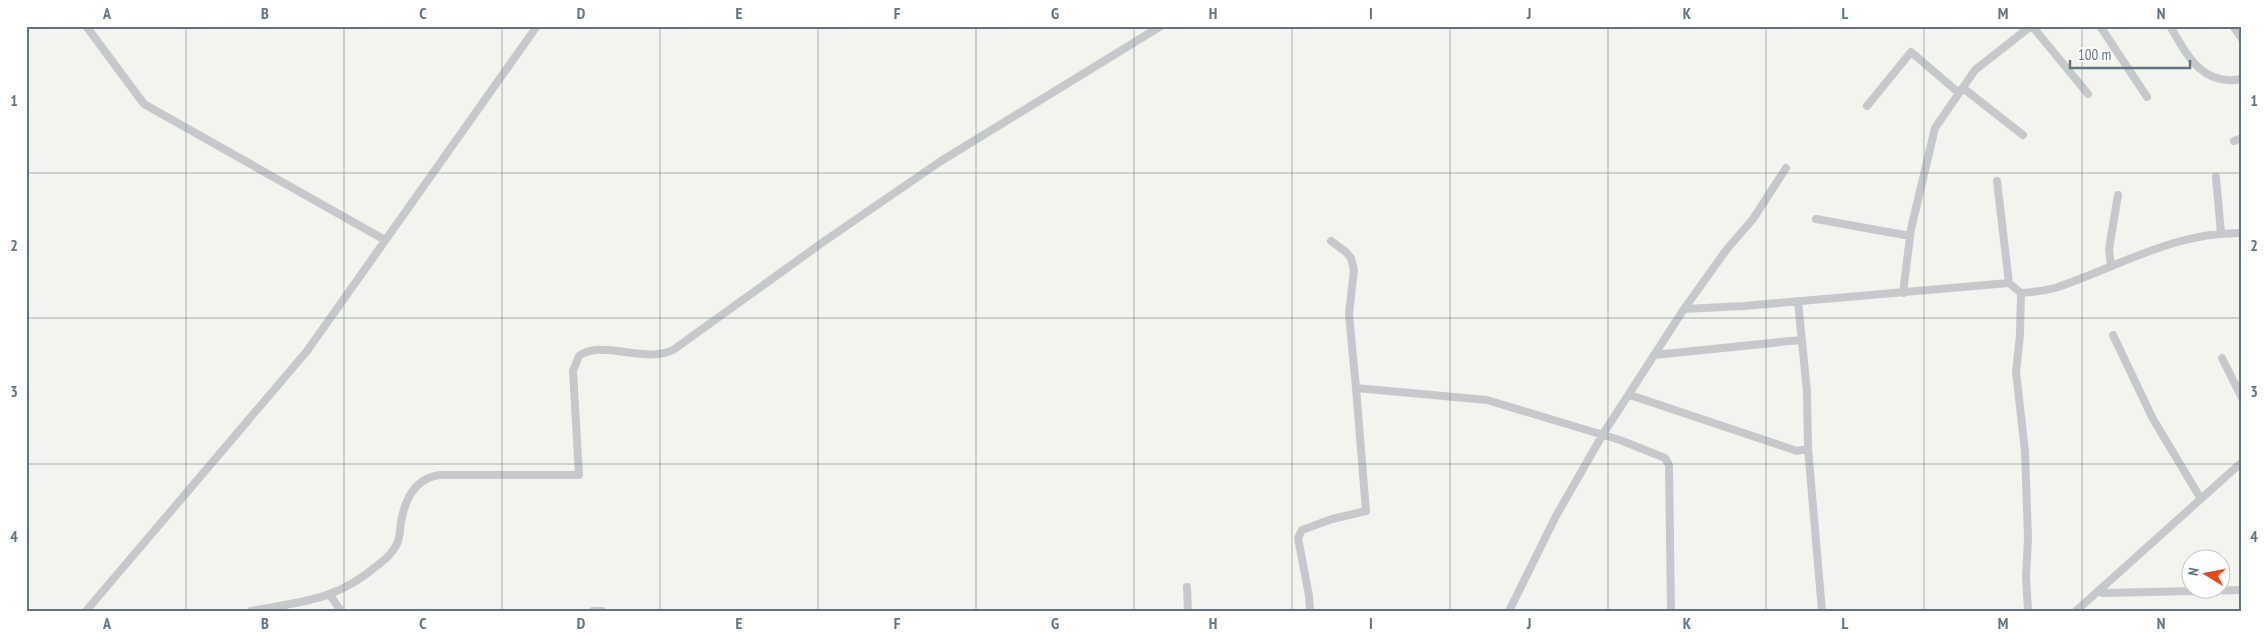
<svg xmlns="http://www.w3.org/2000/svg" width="2268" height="637" font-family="'PT Sans Narrow',sans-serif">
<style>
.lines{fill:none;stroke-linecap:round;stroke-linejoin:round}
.street{stroke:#c6c9cc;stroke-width:8}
.grid{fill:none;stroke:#607483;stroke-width:1;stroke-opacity:0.55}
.neatline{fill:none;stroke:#607483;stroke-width:2}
.grid-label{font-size:16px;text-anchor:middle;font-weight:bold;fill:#607483}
</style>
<rect width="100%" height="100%" fill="#f4f4ef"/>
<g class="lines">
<path class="street" d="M86,26L144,104L385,240
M2032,26L2088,94
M2100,26L2147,97
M2170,26C2187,55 2202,87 2242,79
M2233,26L2242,39
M1963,88L2023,135
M1867,106L1911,52L1959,93
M2234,141L2242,138
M2216,177L2221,233
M1997,181L2009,283
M1816,219L1910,236
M1331,241L1346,252L1351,258L1354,270L1349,314L1356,388
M2111,266L2109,249L2118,195
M1903,293L1911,229L1935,128L1975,70L2031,26
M1684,309L1727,249L1753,219L1786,168
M2113,335L2153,419L2201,499
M1654,355L1801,340
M2222,358L2242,398
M1630,395L1797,451L1808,448L1807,392L1798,301
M1808,448L1822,611
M1187,587L1188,611
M2098,591L2103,593L2242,590
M330,595L341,611
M86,611L307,351L537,26
M251,611C304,601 336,601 379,564C386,559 393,552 397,544C400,537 400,529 401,522C405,499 415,478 440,475H579L573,371L579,356C601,339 644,364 673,350L826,240L941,161L1161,26
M593,611H602
M1310,611L1309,596L1298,538L1302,530L1332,519L1366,511L1356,388L1487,400L1620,440L1665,458L1669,465L1671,611
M1509,611L1556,516L1603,434L1684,309L1744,306L2009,283L2021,293
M2028,611L2026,577L2028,539L2025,451L2016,372L2020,335L2021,293C2032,292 2044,291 2055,288C2118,267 2173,232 2242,233
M2076,611L2242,462"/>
</g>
<path class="grid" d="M186,26V611M344,26V611M502,26V611M660,26V611M818,26V611M976,26V611M1134,26V611M1292,26V611M1450,26V611M1608,26V611M1766,26V611M1924,26V611M2082,26V611M26,173H2242M26,318H2242M26,464H2242"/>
<rect width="2268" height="637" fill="none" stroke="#ffffff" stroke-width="55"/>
<g transform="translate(2206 574) rotate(280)"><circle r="24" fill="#ffffff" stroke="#bfc7cd"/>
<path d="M0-4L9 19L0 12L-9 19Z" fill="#f14512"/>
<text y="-8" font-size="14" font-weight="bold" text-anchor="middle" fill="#607483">N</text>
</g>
<path d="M2070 60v8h120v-8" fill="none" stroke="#607483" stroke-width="2.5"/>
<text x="2078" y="60" font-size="15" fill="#607483" stroke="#ffffff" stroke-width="4" paint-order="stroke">100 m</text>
<rect x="28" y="28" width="2212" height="582" class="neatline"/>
<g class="grid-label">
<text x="107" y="19">A</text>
<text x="265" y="19">B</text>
<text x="423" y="19">C</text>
<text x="581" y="19">D</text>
<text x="739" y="19">E</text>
<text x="897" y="19">F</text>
<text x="1055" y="19">G</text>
<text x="1213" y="19">H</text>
<text x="1371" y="19">I</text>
<text x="1529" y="19">J</text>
<text x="1687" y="19">K</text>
<text x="1845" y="19">L</text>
<text x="2003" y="19">M</text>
<text x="2161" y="19">N</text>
<text x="14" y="106">1</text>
<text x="2254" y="106">1</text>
<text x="14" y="251">2</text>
<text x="2254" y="251">2</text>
<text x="14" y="397">3</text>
<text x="2254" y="397">3</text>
<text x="14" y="542">4</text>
<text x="2254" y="542">4</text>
<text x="107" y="629">A</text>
<text x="265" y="629">B</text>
<text x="423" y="629">C</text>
<text x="581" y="629">D</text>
<text x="739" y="629">E</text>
<text x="897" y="629">F</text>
<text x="1055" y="629">G</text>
<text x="1213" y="629">H</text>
<text x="1371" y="629">I</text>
<text x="1529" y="629">J</text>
<text x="1687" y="629">K</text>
<text x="1845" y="629">L</text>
<text x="2003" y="629">M</text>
<text x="2161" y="629">N</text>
</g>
</svg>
